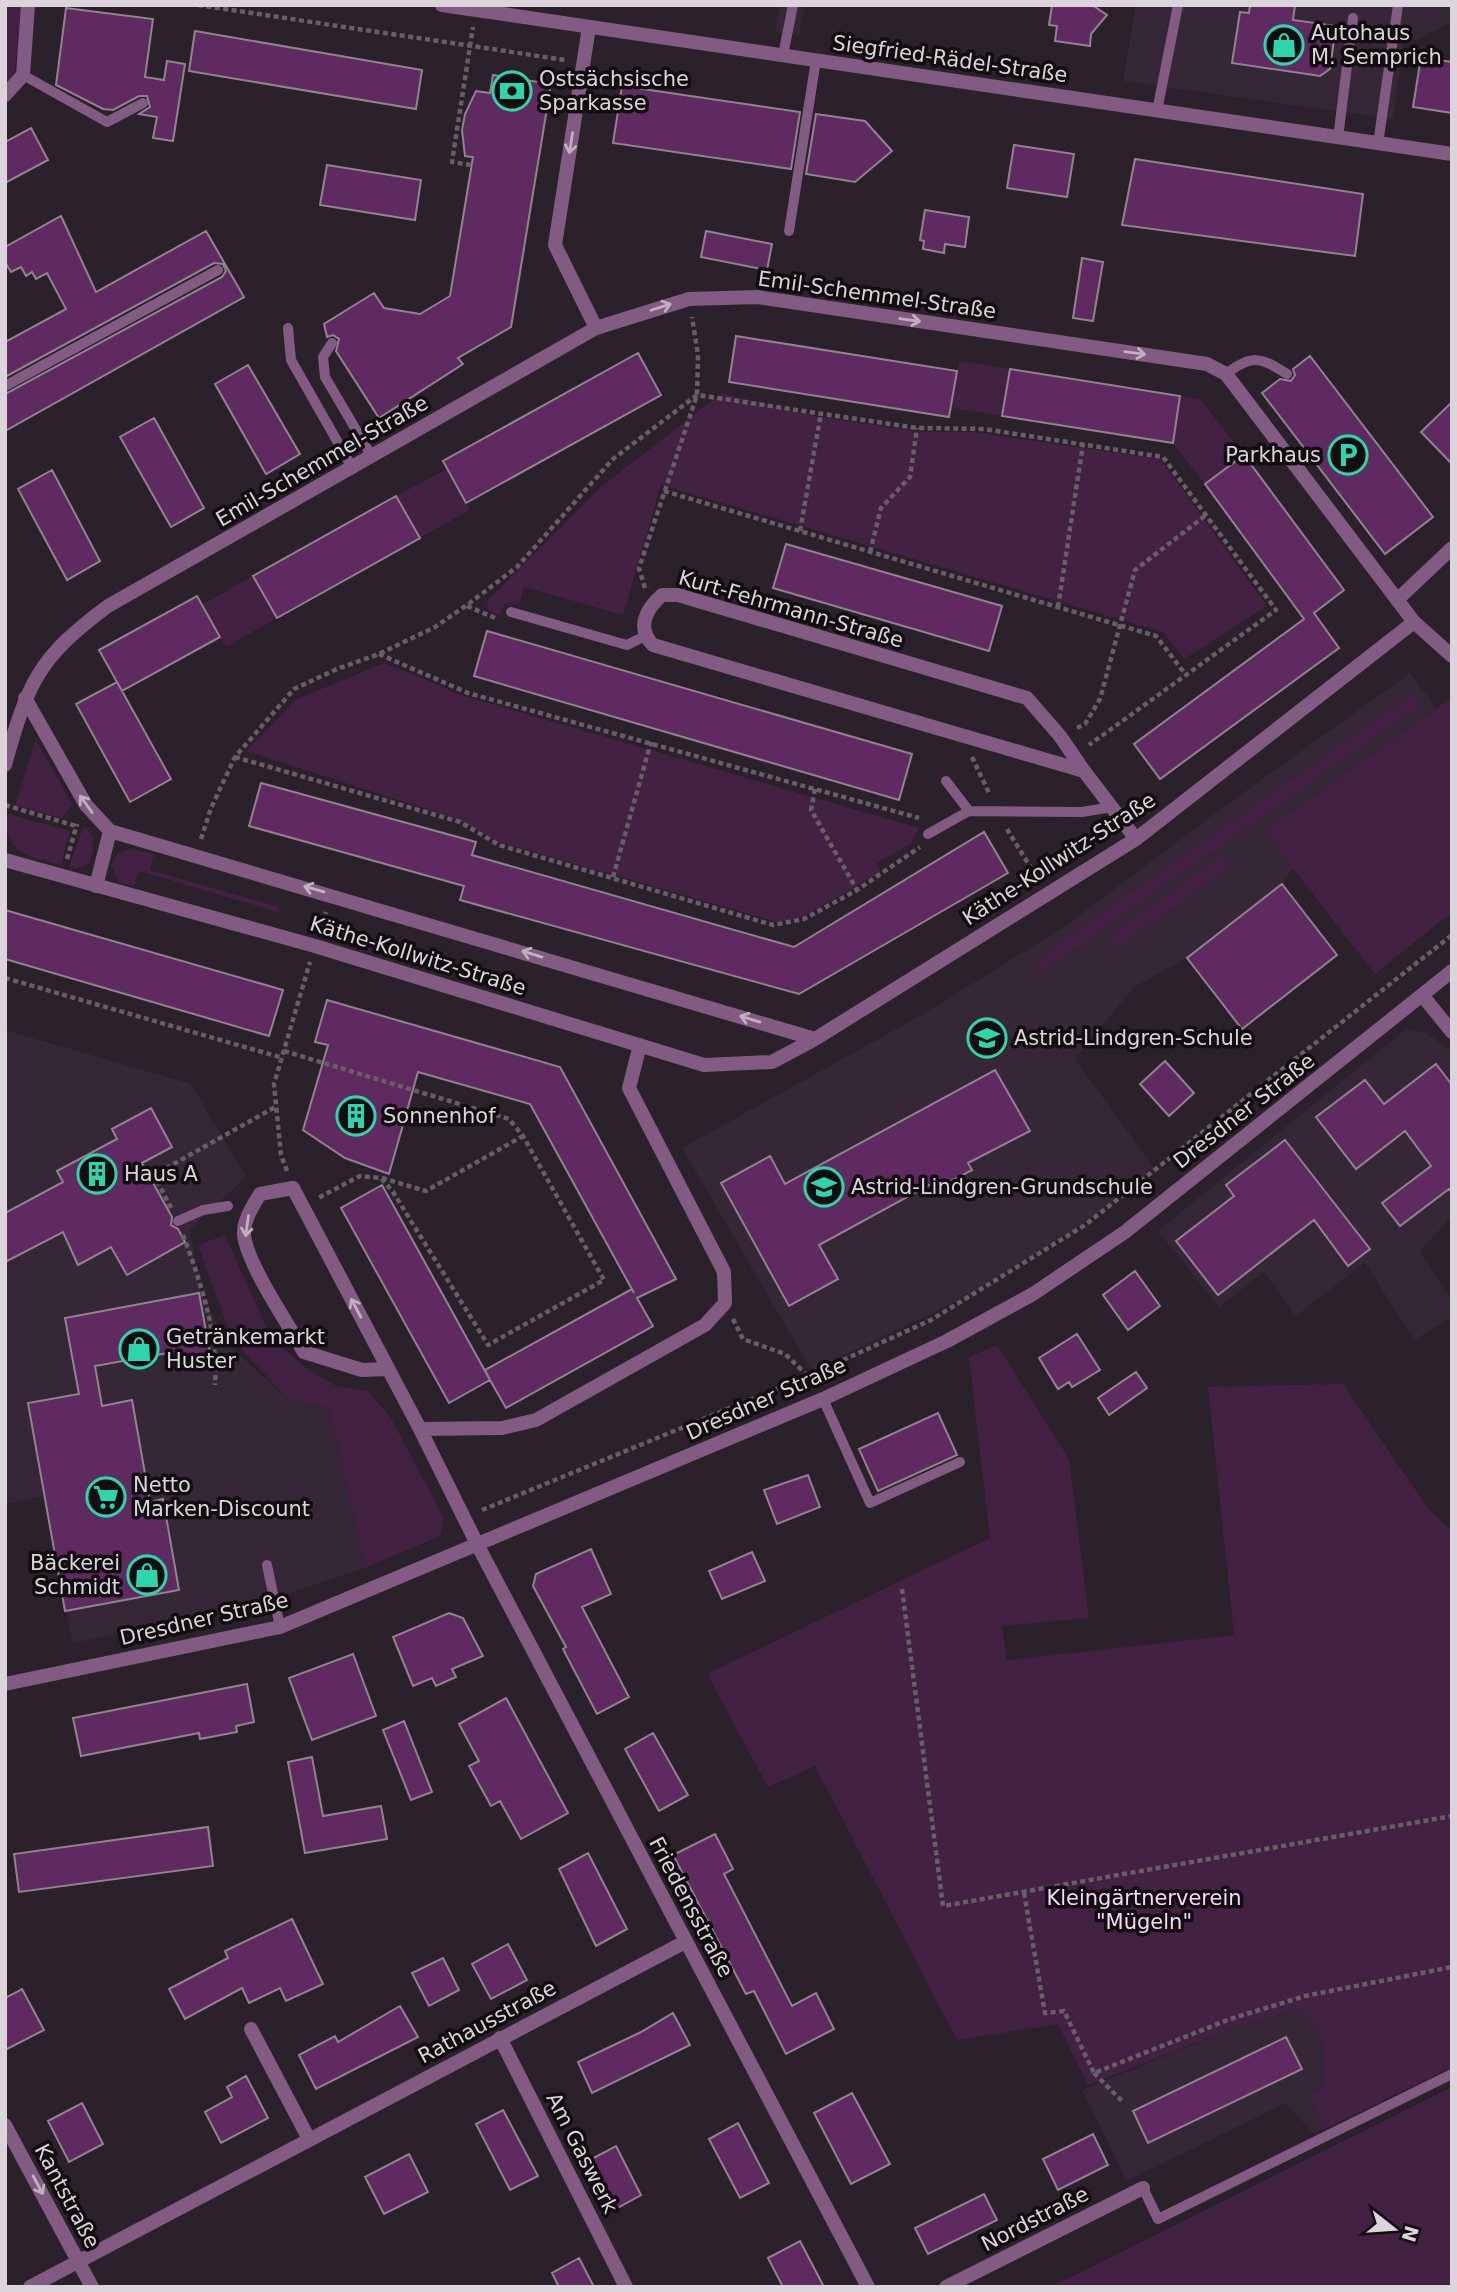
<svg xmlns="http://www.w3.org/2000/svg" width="1457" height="2292" font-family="'DejaVu Sans',sans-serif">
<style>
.built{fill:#362736}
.green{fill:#432143}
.building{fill:#5f2a60;stroke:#90838f;stroke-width:2}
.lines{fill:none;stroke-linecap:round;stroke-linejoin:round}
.path{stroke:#675e67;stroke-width:4.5;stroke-dasharray:5 3.5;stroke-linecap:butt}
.service{stroke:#825b82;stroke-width:10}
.minor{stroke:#825b82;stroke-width:14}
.tertiary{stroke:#825b82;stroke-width:14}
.oneway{stroke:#c0b0c0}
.labels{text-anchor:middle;stroke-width:7;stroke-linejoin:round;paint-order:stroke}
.poi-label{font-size:21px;fill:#dbd4da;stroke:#110d11;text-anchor:start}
.street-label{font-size:21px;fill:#dbd4da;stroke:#110d11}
.park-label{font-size:21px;fill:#f6d6f5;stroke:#110d11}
</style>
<rect width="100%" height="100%" fill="#2b212b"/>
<path class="built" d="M779,5H805L799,35L775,32Z
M1136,5H1452V22L1403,46L1393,119L1123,81Z
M1410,673L1436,708L1264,831L1293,868L1282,884L1187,958L1135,986L1075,1059L1154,1168L1090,1219L970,1294L812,1371L682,1148L920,1016L1064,927L1218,811Z
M1406,1029L1426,1033L1452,1051V1216L1420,1251L1452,1301V1317L1414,1340L1365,1262L1296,1316L1264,1272L1219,1307L1158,1231Z
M5,1030L191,1084L246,1177L190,1229L198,1284L226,1343L288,1399L329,1408L365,1568L274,1598L194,1619L73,1643L43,1496L5,1504Z
M1299,2009L1315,2025L1327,2054L1322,2087L1309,2094L1324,2129L1314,2134L1285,2103L1127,2181L1082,2090L1233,2028Z"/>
<path class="green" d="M5,5H23L15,70L5,85Z
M959,361L1010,369L1002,416L951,408Z
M722,393L814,416L922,432H973L1160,459L1267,606L1184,659L1163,632L661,485L623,615L524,587L519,605L505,603L500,615L488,610L487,601L602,486Z
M1180,396L1200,399L1244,455L1205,484L1173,443Z
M447,469L470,510L420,538L396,496Z
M253,576L277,618L226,647L202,605Z
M385,663L464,696L919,828L911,844L876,863L881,872L802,917L777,922L499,842L457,819L246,751L297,699Z
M1413,694L1420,706L1042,972L1034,961Z
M1452,697V912L1375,974L1264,831Z
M36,740L73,805L61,818L15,805Z
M5,813L70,831L61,865C27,855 5,855 5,813Z
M84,825L93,835V851L88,864L76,869L69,867Z
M130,849L154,854L150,870L279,907L278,912L139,871L134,886L118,882L111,865L118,853Z
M1222,855L1231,867L1118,947L1110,935Z
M225,1235L271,1338L306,1368L336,1386L368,1391L391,1418L444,1519L440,1536L365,1568L329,1408L288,1399L232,1339L198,1245Z
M997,1345L1069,1459L1089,1618L1002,1626L1007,1660L1234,1635L1208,1387L1343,1384L1427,1507L1452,1532V2067L1324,2129L1309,2094L1322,2087C1327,2051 1326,2035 1298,2009L1233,2028L1088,2085L1058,2024L957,2040L815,1766L768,1787L707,1674L990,1538L969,1357Z
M1452,2087V2287H1051Z"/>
<path class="building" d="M1052,5H1092L1107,15L1091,34L1090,46L1055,41L1057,26L1049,25Z
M1250,5H1295L1293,20L1336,26L1330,69L1320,76L1232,63L1240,12L1249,13Z
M66,8L153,19L145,77L164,80L167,61L185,64L173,141L153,138L157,117L139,114L150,107L147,96H139L113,110L103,109L56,85Z
M195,31L422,70L416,109L189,71Z
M1421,57L1452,62V113L1413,107Z
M493,75L551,84L511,327L458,358L463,364L379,418L336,351L339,339L333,335L327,337L324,324L374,293L384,308L420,314L450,296L473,157L465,156L462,130L465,114L476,91L490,93Z
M622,86L800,112L791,169L613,143Z
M816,114L865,121L892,151L855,182L806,174Z
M31,128L48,160L5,183V142Z
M1014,145L1074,154L1067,197L1007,188Z
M1135,159L1363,194L1355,256L1122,225Z
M327,165L421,180L415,220L320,205Z
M925,210L969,217L965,247L945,244L944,253L923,249L924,241L920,240Z
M61,216L96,292L206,231L244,297L5,431V394L222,277L226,271L223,264L214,263L5,377V342L66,309L47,273L36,279L32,272L26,276L21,267L11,272L5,262V247Z
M706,231L772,244L767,270L701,257Z
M1082,258L1103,262L1093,321L1073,318Z
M736,336L957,371L949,417L729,382Z
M638,353L661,395L466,503L443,461Z
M1310,356L1433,517L1385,554L1262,393L1280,379L1291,381L1295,375L1293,369Z
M248,365L300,454L266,474L215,384Z
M1010,369L1180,396L1173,443L1002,416Z
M1452,402V464L1421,432Z
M154,418L204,508L171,527L120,437Z
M1244,455L1344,590L1314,613L1339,648L1160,779L1134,744L1304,619L1205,484Z
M52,470L100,561L67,580L18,489Z
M396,496L420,538L277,618L253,576Z
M786,544L1002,606L989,651L773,588Z
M197,596L220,637L122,691L99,650Z
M487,631L912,754L899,800L474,676Z
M117,682L171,779L130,802L76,704Z
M261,783L476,842L472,855L794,947L984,832L1008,873L799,994L460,900L464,886L249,826Z
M1282,884L1337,955L1242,1029L1187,958Z
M5,910L283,990L269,1036L5,959Z
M327,1000L560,1067L676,1279L637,1298L653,1326L506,1408L490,1380L449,1403L341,1208L382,1185L490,1380L485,1370L632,1289L634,1293L530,1104L418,1072L389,1174L345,1158L303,1130L328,1045L315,1042Z
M1165,1061L1194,1093L1169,1116L1140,1084Z
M1436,1064L1452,1085V1193L1449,1189L1400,1226L1382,1203L1431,1166L1405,1131L1356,1169L1316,1117L1365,1080L1384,1104Z
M995,1070L1030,1131L968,1163L972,1170L944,1185L940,1179L819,1245L838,1279L789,1306L721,1183L770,1156L785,1184Z
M151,1108L172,1147L142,1163L172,1217L171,1225L178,1229L185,1242L127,1275L111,1247L78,1265L63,1232L5,1262V1213L63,1182L57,1171L117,1139L112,1129Z
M1285,1140L1370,1249L1348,1266L1314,1220L1218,1295L1176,1241L1234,1196L1226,1185Z
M1135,1271L1160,1306L1128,1330L1103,1295Z
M199,1293L211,1358L181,1364L179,1351L95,1366L102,1406L132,1400L150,1502L163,1499L179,1590L65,1611L28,1403L79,1394L65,1318Z
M1077,1334L1100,1370L1072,1387L1069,1382L1058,1389L1039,1358Z
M1136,1372L1147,1388L1109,1415L1098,1398Z
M938,1413L957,1455L878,1491L859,1449Z
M808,1475L820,1507L777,1524L764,1490Z
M591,1549L611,1594L582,1607L629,1697L597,1714L563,1649L566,1647L533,1586L536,1574Z
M752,1552L765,1581L722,1599L709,1571Z
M449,1613L463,1618L483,1656L452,1669L456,1677L436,1686L432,1678L413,1686L393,1637Z
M353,1654L376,1716L312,1740L289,1678Z
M247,1684L254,1722L236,1726L237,1732L200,1739L199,1733L81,1756L73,1718Z
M506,1698L568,1813L521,1839L500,1801L491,1806L469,1766L479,1761L459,1724Z
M404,1721L432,1792L411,1800L383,1730Z
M653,1733L688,1795L659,1811L625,1749Z
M312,1757L323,1816L381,1806L387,1839L305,1853L288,1762Z
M208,1827L213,1866L19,1892L14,1854Z
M715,1834L733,1869L724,1874L792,2006L816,1993L834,2029L786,2054L754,1991L746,1994L673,1855Z
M588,1853L627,1929L596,1946L559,1869Z
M292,1919L323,1984L286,2001L280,1988L249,2003L242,1988L185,2019L169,1989L228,1958L225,1951Z
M508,1944L527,1980L491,1999L472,1964Z
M443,1958L459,1990L429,2006L412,1973Z
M22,1989L44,2030L5,2050V1998Z
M400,2006L418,2037L316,2089L299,2055L335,2036L338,2042Z
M673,2013L690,2045L592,2093L578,2062L641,2032Z
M1286,2037L1302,2069L1148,2143L1133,2111Z
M246,2076L268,2118L221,2143L205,2112L232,2097L227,2087Z
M852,2093L890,2164L851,2184L814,2113Z
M82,2103L103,2144L69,2162L48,2121Z
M503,2110L538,2176L510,2190L476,2124Z
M738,2123L769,2183L740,2198L709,2139Z
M1093,2134L1108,2165L1058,2190L1043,2159Z
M616,2146L641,2195L614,2210L588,2161Z
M409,2154L428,2192L384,2214L365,2177Z
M984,2194L997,2220L928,2254L915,2228Z
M800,2241L824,2287H783L768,2258Z
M579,2258L594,2287H559L552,2273Z"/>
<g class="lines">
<path class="path" d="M198,5L565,60
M471,165L452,162L473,27
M664,491L1156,636L1186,675
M800,531L821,413
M870,552L881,508L910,477L917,428
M645,588L639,568L697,395L698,355L692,317
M467,606L495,618
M1058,607L1083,444
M379,654L468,693L919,818
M1077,728L1085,724L1100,699L1135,570L1206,515
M235,757L460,822L499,845L773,925L804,919L857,890L920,847
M972,757L989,793
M815,789L811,810L857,890
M5,805L76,826
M1007,829L1037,878
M201,839L211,808L235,757L294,689L337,669L379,654L435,627L467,605L517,567L613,459L697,395L917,428L984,429L1163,457L1276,610L1089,745
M67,859L77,824
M613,877L651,742
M320,930L326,912
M5,978L283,1058
M284,1051L509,1119L523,1136L604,1280L488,1345L393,1192L381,1178L360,1176L318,1198
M287,1171L281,1155L274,1084L310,962
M382,1178L426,1191L523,1136
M171,1208L154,1175L277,1106
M183,1235C201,1283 218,1333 215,1385
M733,1319L743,1339L785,1354L809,1377
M482,1510L808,1376L931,1320L1085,1225L1452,935
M902,1589L943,1906L1452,1816
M1024,1893L1045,2013L1064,2011L1094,2073L1230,2019L1305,1996L1452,1967
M1094,2073L1122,2101"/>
<path class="service" d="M783,55L793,5
M23,75L107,122L143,103
M1157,111L1178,5
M1338,138L1353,18
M1378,144L1398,5
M789,231L816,60
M288,328L291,360L353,469
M332,343L323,357L325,377L372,457
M1226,374C1252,354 1261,357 1287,374
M5,386L218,270
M511,612L627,645L645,636
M946,781L969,811
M928,834L969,811L1082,812L1112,807
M178,1221L203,1210L228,1206
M823,1399L870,1503L960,1462
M267,1565L280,1627
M1143,2188L1158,2219L1452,2074"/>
<path class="minor" d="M589,27L555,245L596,328
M5,95L23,75L28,5
M662,595H678L1027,698L1060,736L1084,771L653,645C636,628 646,609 662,595Z
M1397,600L1452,548
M25,698L86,805L110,831L96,886
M5,765C28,682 38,658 108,606L596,328L689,299L757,297L1207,364L1226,374L1414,622L1452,656
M1084,771L1136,839
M110,831L815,1039
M5,860L315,946L704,1065L772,1062L815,1039L1136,839L1414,622
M1422,995L1452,1032
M640,1045L629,1088L724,1272L725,1303L705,1325L536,1420L502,1428L420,1429L478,1546L868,2287
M388,1369L362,1370L304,1352C289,1325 247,1264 244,1235C243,1220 253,1206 260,1194L293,1188L420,1429
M251,2029L309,2139
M500,2038L626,2287
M5,2125L92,2287
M30,2287L685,1942
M946,2287L1143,2188"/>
<path class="tertiary" d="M442,5L1452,154
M5,1684L280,1627L823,1399L947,1341L1033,1294L1125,1232L1452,971"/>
</g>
<defs><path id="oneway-shaft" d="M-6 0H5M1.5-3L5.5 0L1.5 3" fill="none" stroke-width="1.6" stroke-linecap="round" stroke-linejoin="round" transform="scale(1.75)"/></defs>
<g class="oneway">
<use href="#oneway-shaft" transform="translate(571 143) rotate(99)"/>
<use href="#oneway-shaft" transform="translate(661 307) rotate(-18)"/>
<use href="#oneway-shaft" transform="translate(910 320) rotate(8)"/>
<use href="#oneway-shaft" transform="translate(1135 353) rotate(8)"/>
<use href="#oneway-shaft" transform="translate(86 804) rotate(-126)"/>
<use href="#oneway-shaft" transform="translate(314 889) rotate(-164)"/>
<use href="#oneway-shaft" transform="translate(532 954) rotate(-163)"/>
<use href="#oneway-shaft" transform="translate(750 1019) rotate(-163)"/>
<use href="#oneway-shaft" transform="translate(247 1226) rotate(98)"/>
<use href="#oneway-shaft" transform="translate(356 1308) rotate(-118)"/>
<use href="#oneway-shaft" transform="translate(38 2185) rotate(62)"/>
</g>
<defs>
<g id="shop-ring" transform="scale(2.0125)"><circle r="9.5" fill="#110d11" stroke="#2ed4aa" stroke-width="1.5"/><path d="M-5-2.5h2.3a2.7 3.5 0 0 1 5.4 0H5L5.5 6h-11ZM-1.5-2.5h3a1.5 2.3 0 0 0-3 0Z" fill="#2ed4aa"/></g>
<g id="bank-ring" transform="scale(2.0125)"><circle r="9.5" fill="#110d11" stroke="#2ed4aa" stroke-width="1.5"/><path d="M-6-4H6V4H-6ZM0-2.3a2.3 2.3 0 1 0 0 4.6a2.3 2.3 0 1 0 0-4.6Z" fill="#2ed4aa"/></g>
<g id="parking-ring" transform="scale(2.0125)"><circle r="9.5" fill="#110d11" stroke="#2ed4aa" stroke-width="1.5"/><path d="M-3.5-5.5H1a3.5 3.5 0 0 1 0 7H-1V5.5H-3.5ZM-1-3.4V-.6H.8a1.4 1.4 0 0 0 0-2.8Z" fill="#2ed4aa"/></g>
<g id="school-ring" transform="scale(2.0125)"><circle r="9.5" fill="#110d11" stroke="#2ed4aa" stroke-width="1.5"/><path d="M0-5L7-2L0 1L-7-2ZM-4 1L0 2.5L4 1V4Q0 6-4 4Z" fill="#2ed4aa"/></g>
<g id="building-ring" transform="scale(2.0125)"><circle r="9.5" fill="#110d11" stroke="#2ed4aa" stroke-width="1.5"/><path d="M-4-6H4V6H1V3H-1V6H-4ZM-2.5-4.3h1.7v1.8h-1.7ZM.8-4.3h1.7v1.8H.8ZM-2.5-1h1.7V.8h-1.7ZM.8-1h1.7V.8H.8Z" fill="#2ed4aa"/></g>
<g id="supermarket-ring" transform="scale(2.0125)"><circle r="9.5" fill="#110d11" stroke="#2ed4aa" stroke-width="1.5"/><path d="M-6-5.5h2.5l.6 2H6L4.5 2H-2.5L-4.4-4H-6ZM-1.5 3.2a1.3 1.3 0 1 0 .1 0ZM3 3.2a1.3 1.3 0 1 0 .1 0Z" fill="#2ed4aa"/></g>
</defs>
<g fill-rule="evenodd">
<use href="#shop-ring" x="1284" y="45"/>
<use href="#bank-ring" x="512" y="91"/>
<use href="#parking-ring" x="1348" y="455"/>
<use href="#school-ring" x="987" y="1038"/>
<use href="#building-ring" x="356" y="1116"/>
<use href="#building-ring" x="97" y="1174"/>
<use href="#school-ring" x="824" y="1187"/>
<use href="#shop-ring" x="139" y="1349"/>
<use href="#supermarket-ring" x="106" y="1497"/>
<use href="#shop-ring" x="147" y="1575"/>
</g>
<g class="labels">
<g class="poi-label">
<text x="1311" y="40">Autohaus<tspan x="1311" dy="24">M. Semprich</tspan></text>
<text x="539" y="86">Ostsächsische<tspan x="539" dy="24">Sparkasse</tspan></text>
<text x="1321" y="462" text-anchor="end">Parkhaus</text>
<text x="1014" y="1045">Astrid-Lindgren-Schule</text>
<text x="383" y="1123">Sonnenhof</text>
<text x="124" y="1181">Haus A</text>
<text x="851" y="1194">Astrid-Lindgren-Grundschule</text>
<text x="166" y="1344">Getränkemarkt<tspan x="166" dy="24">Huster</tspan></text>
<text x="133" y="1492">Netto<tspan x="133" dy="24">Marken-Discount</tspan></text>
<text x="120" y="1570" text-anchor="end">Bäckerei<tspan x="120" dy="24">Schmidt</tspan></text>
</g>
<g class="street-label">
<text transform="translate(950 59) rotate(8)" y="7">Siegfried-Rädel-Straße</text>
<text transform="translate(877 295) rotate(8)" y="7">Emil-Schemmel-Straße</text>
<text transform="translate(322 461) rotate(-30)" y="7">Emil-Schemmel-Straße</text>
<text transform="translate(791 609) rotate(16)" y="7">Kurt-Fehrmann-Straße</text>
<text transform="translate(1059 859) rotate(-33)" y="7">Käthe-Kollwitz-Straße</text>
<text transform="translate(418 956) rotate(17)" y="7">Käthe-Kollwitz-Straße</text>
<text transform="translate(1244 1111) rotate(-38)" y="7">Dresdner Straße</text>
<text transform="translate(766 1399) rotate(-24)" y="7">Dresdner Straße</text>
<text transform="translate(204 1619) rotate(-13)" y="7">Dresdner Straße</text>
<text transform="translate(691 1907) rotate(62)" y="7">Friedensstraße</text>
<text transform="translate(487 2022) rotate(-28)" y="7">Rathausstraße</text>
<text transform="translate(582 2153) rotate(63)" y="7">Am Gaswerk</text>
<text transform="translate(67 2196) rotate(62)" y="7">Kantstraße</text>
<text transform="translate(1035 2219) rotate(-27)" y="7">Nordstraße</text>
</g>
<g class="park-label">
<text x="1144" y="1905">Kleingärtnerverein<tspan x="1144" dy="24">"Mügeln"</tspan></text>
</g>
</g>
<rect width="1457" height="2292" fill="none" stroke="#dbd4da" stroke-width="14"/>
<g transform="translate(1394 2229) rotate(107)" stroke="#110d11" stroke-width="5" paint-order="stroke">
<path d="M0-5L12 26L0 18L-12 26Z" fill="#dbd4da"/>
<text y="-10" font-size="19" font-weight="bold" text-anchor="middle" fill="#dbd4da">N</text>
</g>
</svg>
